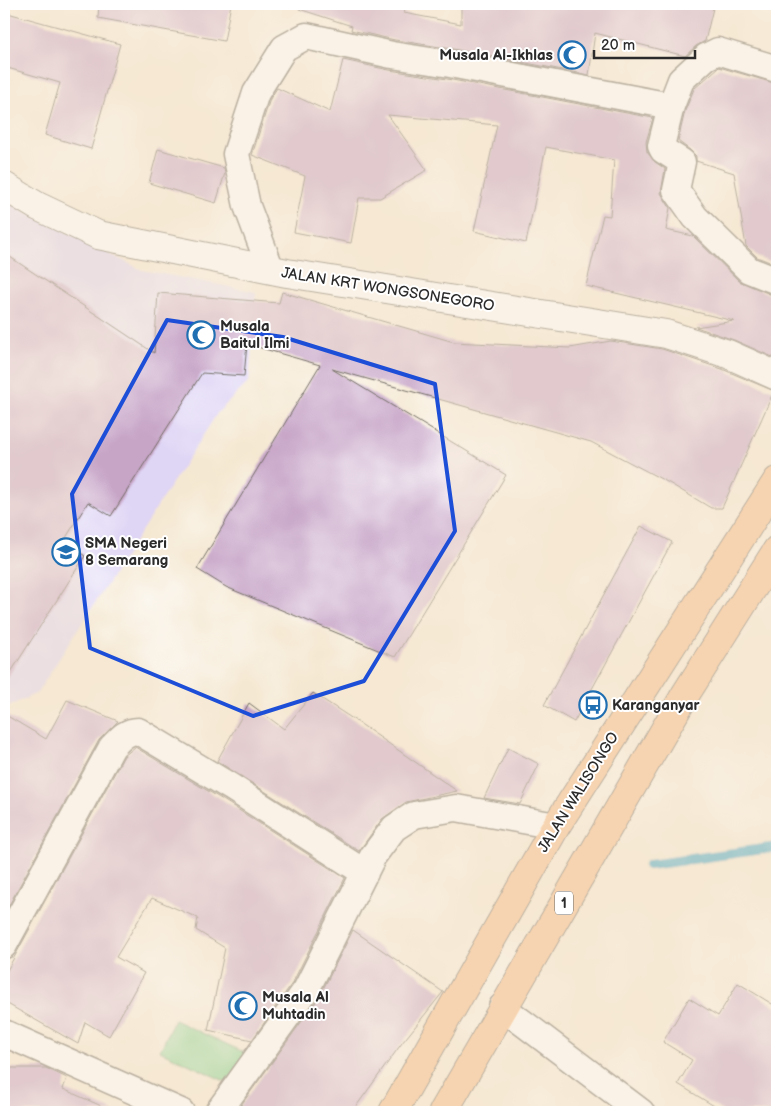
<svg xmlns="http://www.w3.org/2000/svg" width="781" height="1116" font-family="'Balsamiq Sans',sans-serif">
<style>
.built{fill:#dfd5f5}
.green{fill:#85d291;stroke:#587e5e}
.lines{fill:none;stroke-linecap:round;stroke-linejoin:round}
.stream{stroke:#46a7c5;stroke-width:10}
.building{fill:#c7a5c7}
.minor-casing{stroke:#726d65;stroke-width:29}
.tertiary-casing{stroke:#726d65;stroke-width:30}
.trunk-casing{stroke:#726d65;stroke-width:30}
.minor{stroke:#fff;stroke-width:26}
.tertiary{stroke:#fff;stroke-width:28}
.trunk{stroke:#f9bd89;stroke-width:28}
.marked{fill:none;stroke:#1d4ed8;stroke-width:4;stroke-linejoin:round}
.labels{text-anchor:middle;stroke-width:4;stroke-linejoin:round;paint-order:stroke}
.shield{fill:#fff;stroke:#6b6b6b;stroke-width:1}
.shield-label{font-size:14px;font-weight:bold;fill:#2b2b2b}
.poi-label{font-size:15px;font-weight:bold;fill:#2b2b2b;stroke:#fff;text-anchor:start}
.street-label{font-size:15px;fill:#2b2b2b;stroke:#fff}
</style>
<rect width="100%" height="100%" fill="#fff"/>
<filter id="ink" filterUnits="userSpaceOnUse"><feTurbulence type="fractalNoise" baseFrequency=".02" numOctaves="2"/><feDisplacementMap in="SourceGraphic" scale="10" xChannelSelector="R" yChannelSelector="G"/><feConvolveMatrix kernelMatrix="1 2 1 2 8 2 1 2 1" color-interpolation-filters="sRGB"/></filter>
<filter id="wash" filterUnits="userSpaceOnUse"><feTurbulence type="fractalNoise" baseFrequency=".0096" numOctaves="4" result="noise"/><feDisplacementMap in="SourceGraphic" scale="20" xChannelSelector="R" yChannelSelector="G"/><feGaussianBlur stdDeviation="1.12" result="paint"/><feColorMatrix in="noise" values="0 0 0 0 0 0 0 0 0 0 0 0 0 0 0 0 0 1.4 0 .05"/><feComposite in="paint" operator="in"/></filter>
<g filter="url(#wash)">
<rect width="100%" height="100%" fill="#f5e8d2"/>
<path class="built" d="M4,201L142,270L256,292L249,382L218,412L37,693L7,707L4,706Z"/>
<path class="green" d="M174,1020L248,1054L233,1085L160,1051Z"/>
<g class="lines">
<path class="stream" d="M649,865L777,847"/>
</g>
<g id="blocks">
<path class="building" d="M99,4H231L224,41L98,18Z
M300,4H406L404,13L461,24V4H714L705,41L696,46L685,56L595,33L589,75L453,49L395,40L351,30L352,26L299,9Z
M4,12L120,44L91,149L45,135L60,83L4,67Z
M343,60L389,70L447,79L653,118L646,142L647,152L655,162L665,169L661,193L670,208L666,230L693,236L739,281L772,295L777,296V359L734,340L696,327L734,321L586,286L603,215L610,216L614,160L546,147L526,243L474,231L497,125L388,115L427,170L380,198H359L351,243L294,232L305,176L252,155L270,99L277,88L330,112Z
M719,67L777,84V265L757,257L746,246L734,173L696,161V156L690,150L678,141L685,111L694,89Z
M158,149L224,168L225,173L216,203L149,183Z
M4,253L154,353L158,293L279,303L282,292L454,342L570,348L611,341L662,349L722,369L774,391L722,508H711L669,483L591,442L332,369L506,475L395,657L226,587L197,569L320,365L247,344L244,376L202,373L111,516L88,502L64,541L85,556L4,683Z
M641,526L672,542L574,722L544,705Z
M313,693L362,725L457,791L406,802L382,819L359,851L217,761L249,703L284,729Z
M67,700L118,721L99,740L8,907L4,906V714L46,739Z
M135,747L223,800L345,878L293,982L252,1040L208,1030L225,948L196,930L198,918L152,898L116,957L144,973L109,1036L85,1022L78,1044L4,1002V976L124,756Z
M508,748L539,764L520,804L484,798Z
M353,930L443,992L402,1043L352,1112H236L318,999Z
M738,983L777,1007V1112H724L678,1084L692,1060L663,1042L689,998L718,1016Z
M4,1068H46L67,1078L63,1089L115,1112H4Z"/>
</g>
</g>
<g filter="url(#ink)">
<use href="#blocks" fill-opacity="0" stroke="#726d65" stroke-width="1"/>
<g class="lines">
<g class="minor-casing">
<path id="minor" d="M671,106L661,146L663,150L682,162L676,190L695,217L749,270L777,281
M271,270L247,206L236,154L256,93L284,48L306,36L392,55L450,64L671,106L681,80L706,57L718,51L777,69
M4,945L112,747C120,739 126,731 138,731L231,787L365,873
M502,1007L641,1112
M4,1033L181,1112
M218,1112L306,990L373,856L394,828L414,815L456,808L556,826"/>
</g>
<g class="tertiary-casing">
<path id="tertiary" d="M4,186L37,206L98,235L287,273L666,334L728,354L777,376"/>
</g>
<g class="trunk-casing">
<path id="trunk" d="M393,1112L556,826L777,481
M443,1112L685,695L777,550"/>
</g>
<use href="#minor" class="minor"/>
<use href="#tertiary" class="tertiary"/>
<use href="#trunk" class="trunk"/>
</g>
</g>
<path d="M0 0H781V1116H0ZM167,320L283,337L435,384L455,531L364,681L253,716L90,648L72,494Z" fill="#f5e8d2" fill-opacity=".55" fill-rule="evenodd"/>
<path class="marked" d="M167,320L283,337L435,384L455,531L364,681L253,716L90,648L72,494Z"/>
<defs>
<g id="mosque-ring" transform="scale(1.4375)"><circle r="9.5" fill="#fff" stroke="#1f6fb2" stroke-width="1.5"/><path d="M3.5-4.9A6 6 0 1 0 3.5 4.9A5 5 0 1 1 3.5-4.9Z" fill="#1f6fb2"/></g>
<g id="school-ring" transform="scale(1.4375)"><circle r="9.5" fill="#fff" stroke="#1f6fb2" stroke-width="1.5"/><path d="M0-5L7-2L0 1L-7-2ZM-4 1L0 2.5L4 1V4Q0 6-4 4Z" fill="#1f6fb2"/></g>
<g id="bus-ring" transform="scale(1.4375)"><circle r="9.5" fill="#fff" stroke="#1f6fb2" stroke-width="1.5"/><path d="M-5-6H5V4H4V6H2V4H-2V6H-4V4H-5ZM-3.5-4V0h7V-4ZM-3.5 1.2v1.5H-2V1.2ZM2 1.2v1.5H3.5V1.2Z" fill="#1f6fb2"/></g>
</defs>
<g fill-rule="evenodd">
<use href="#mosque-ring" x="572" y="55"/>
<use href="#mosque-ring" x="201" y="335"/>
<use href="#school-ring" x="66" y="552"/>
<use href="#bus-ring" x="593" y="705"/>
<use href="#mosque-ring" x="243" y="1006"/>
</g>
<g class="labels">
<rect class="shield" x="555" y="891.5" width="18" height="23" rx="4"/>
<g class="shield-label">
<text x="564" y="908">1</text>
</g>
<g class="poi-label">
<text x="553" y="60" text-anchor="end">Musala Al-Ikhlas</text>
<text x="220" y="331">Musala<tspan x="220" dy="17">Baitul Ilmi</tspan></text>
<text x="85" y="548">SMA Negeri<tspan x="85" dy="17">8 Semarang</tspan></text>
<text x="612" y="710">Karanganyar</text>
<text x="262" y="1002">Musala Al<tspan x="262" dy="17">Muhtadin</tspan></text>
</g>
<g class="street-label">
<text transform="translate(388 289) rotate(9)" y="5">JALAN KRT WONGSONEGORO</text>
<text transform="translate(578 792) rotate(-58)" y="5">JALAN WALISONGO</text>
</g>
</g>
<rect width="781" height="1116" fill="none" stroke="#fff" stroke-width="20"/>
<path d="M594 50v8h101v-8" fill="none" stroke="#2b2b2b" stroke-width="2.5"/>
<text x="601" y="50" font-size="15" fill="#2b2b2b" stroke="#ffffff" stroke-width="4" paint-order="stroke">20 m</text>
</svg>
